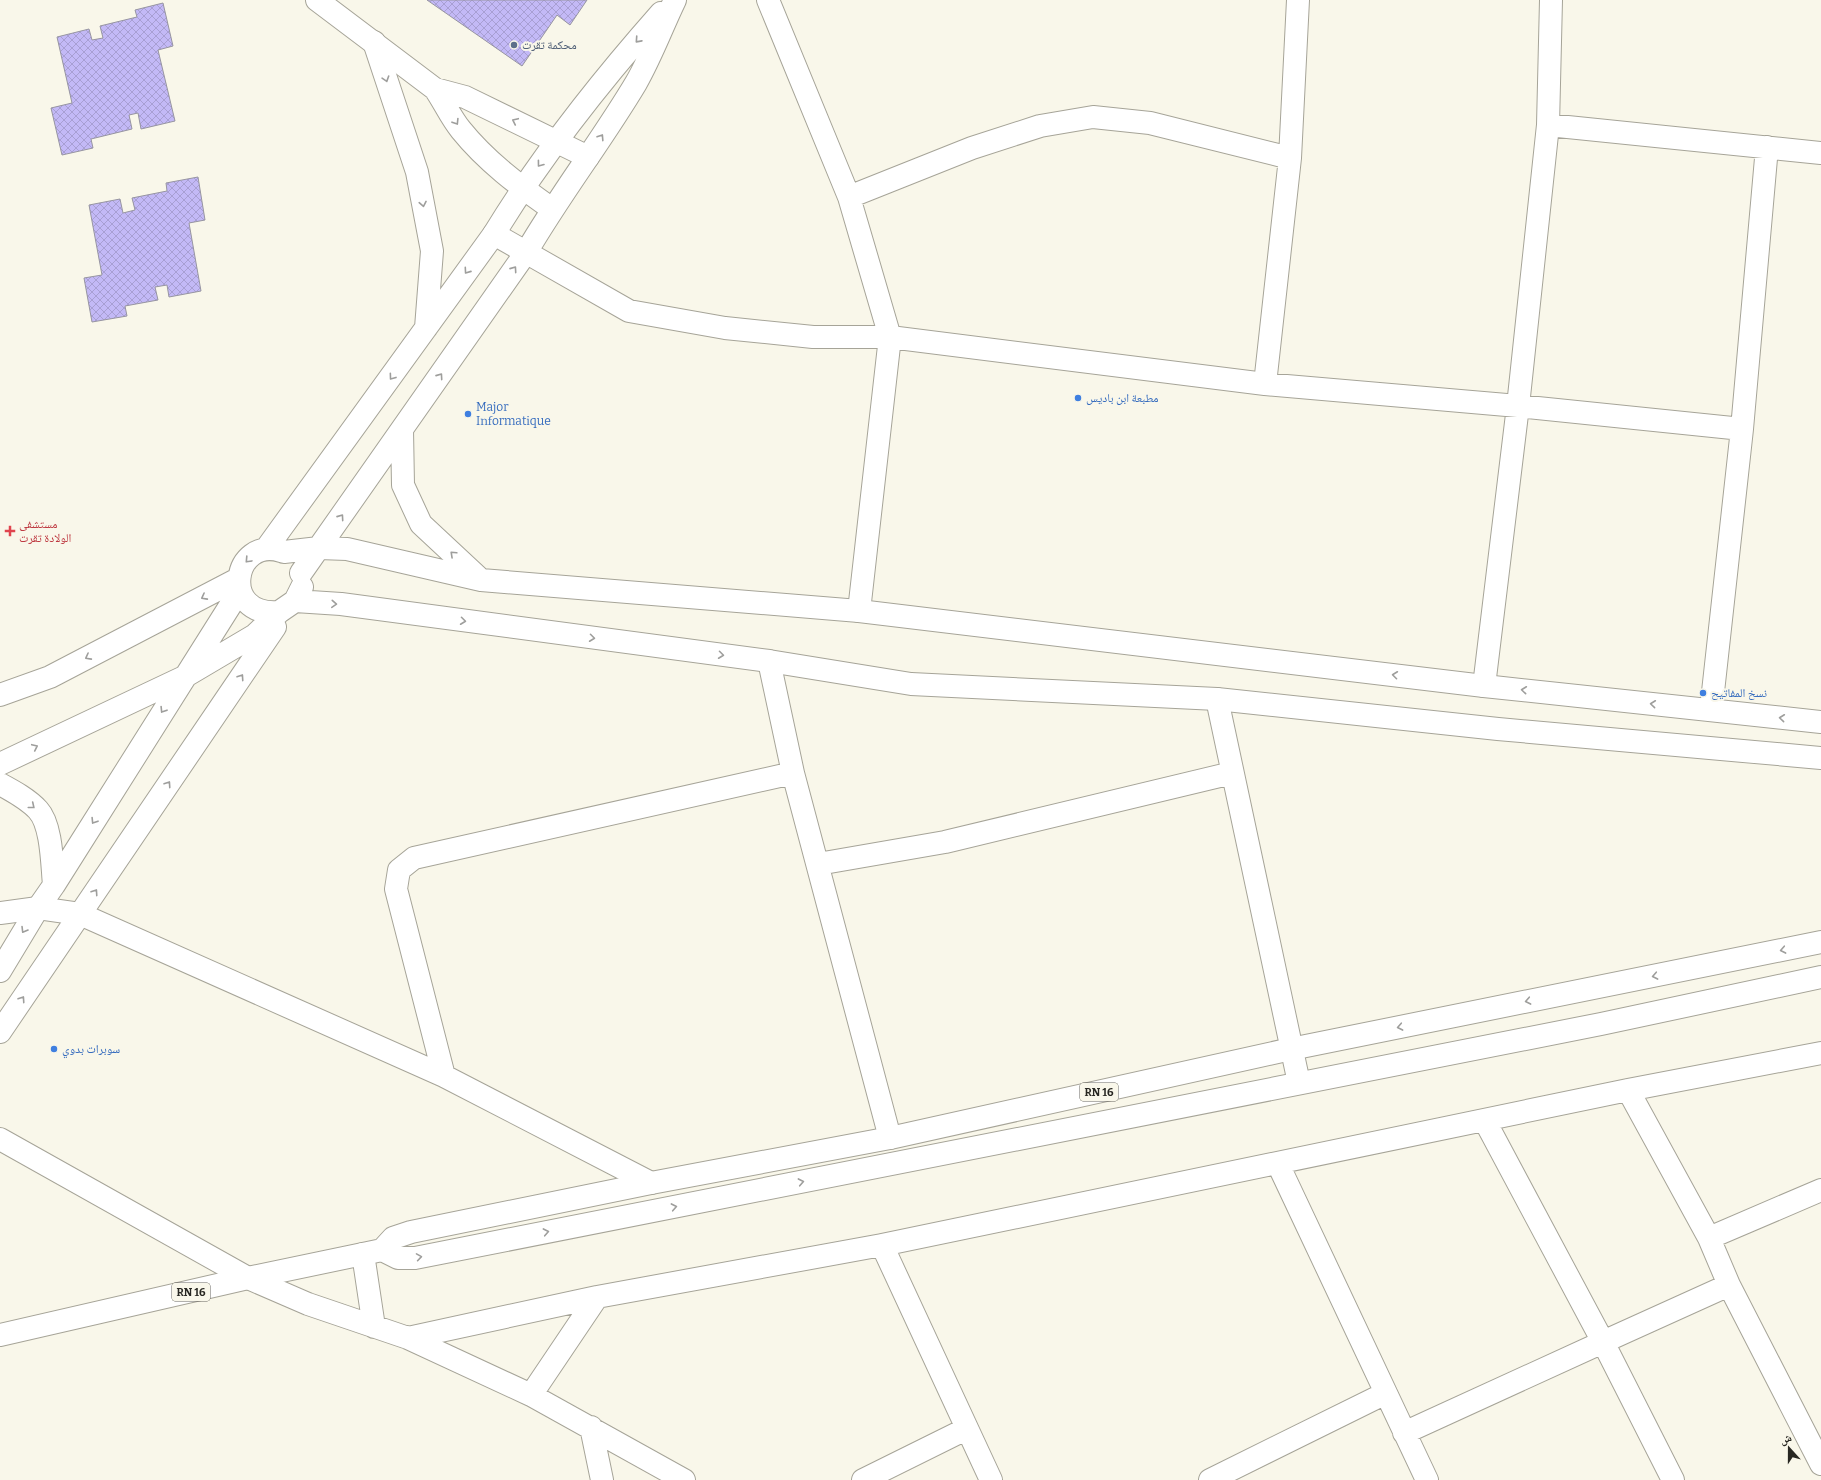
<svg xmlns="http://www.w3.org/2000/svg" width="1821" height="1480" font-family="Bitter,'Noto Naskh Arabic',serif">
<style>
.building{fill:url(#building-cross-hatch);stroke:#9795a1}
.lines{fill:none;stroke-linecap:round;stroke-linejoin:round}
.minor-casing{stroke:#a6a498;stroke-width:24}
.major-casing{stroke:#a6a498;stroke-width:24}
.minor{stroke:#fff;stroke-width:22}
.major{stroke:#fff;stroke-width:22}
.oneway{stroke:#9e9e9c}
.service-dot{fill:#5c6f8a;stroke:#f9f7ea;stroke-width:1.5}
.shop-dot{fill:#3f7fe0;stroke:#f9f7ea;stroke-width:1.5}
.health-dot{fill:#e0444e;stroke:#f9f7ea;stroke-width:1.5}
.labels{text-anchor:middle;stroke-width:4;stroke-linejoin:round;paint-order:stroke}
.shield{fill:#f9f7ea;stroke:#67655e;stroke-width:1}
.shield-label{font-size:11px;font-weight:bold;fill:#282722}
.service-label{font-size:12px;fill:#4e5e75;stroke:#f9f7ea;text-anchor:start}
.shop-label{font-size:12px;fill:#366cbe;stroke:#f9f7ea;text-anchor:start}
.health-label{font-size:12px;fill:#be3a42;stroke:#f9f7ea;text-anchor:start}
</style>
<defs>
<pattern id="building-cross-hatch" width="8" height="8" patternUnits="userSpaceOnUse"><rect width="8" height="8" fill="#c3b9f6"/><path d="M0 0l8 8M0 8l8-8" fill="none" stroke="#a89fd3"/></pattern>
</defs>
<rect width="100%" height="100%" fill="#f9f7ea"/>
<path class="building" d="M427,0H587L570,25L557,15L522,66Z
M163,3L173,46L158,50L175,121L141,129L138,113L129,115L132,129L91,139L93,148L62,155L51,108L72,103L57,37L89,29L92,40L103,38L100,26L137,17L135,10Z
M198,177L205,220L189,223L201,291L169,297L167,285L155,287L158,300L125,306L127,316L92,322L84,278L102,275L89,205L120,199L123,213L135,210L132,198L167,191L166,183Z"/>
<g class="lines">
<g class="minor-casing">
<path id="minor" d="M317,0L435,89L465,97L588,157
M768,0L849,197L890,337L1265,384L1518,406L1742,429
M435,89C444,102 451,118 461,130C486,161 519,186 552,209
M1548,125L1821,153
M849,197L972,148L1040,126L1093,117L1150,123L1290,158
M494,234L629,311L725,328L813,337H890L859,611
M1265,384L1290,158L1298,0
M769,661L793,773L890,1138
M1484,686L1518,406L1548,125L1551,0
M1217,699L1299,1083
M1711,710L1742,429L1767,147
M818,864L945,842L1232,773
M0,913L38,908L80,914L444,1076L651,1183
M444,1076L396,889L399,870L414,858L793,773
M1628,1090L1709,1238L1729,1285L1821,1464
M0,1139L248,1278L308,1304L408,1338L597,1297L882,1245L1628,1090L1821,1053
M1278,1164L1427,1480
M1709,1238L1821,1190
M882,1245L991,1480
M363,1254L374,1327
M408,1338L531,1395L684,1480
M531,1395L597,1297
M591,1427L602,1480
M1404,1433L1603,1342L1485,1121
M863,1480L966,1429
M1210,1480L1386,1393
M1673,1480L1603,1342L1729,1285"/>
</g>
<g class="major-casing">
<path id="major" d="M374,42L417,172L432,251L426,328
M402,430L403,485L421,524L480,579
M266,549L494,234C542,155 600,82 661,13
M284,552L319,548L347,549L481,580L859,611L1484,686L1821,722
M301,573L527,251C561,193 602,140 636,83C651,57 662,27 675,0
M295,601L341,604L769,661L911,684L1217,699L1498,729L1821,758
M279,612C219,617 233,536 281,551
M0,695L50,677L238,579
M0,764L184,677L255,635L279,612L295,601L302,587
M0,784C13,791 28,799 38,810C52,825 52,865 54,885
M0,971L38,908L54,885L240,590
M0,1032L275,627
M382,1250L398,1258H415L1601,1024L1821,977
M0,1335L248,1278L382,1250L393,1238L411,1232L651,1183L890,1138L1291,1049L1821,942"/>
</g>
<use href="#minor" class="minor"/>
<use href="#major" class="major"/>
</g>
<defs><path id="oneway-chevron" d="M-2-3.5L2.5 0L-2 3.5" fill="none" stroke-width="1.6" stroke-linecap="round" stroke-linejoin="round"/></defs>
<g class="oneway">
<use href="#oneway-chevron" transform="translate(638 40) rotate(132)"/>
<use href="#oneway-chevron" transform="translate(386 79) rotate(72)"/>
<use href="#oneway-chevron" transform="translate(515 121) rotate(-155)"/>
<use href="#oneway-chevron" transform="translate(456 122) rotate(58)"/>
<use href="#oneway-chevron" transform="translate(601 137) rotate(-57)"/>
<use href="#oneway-chevron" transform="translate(540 164) rotate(127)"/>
<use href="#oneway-chevron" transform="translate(423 204) rotate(79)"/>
<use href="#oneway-chevron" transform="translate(514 269) rotate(-55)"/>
<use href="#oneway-chevron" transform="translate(467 271) rotate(125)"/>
<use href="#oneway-chevron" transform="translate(440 376) rotate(-55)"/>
<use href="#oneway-chevron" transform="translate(392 377) rotate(126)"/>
<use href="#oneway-chevron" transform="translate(341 517) rotate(-55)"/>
<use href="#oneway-chevron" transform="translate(453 554) rotate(-137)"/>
<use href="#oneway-chevron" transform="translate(248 560) rotate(133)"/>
<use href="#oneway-chevron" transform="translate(204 597) rotate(152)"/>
<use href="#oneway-chevron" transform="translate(334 604) rotate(4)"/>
<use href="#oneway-chevron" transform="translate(463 621) rotate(7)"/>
<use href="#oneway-chevron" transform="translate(592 638) rotate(7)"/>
<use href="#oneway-chevron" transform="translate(721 655) rotate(7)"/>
<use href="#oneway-chevron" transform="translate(88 657) rotate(152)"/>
<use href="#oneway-chevron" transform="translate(1395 675) rotate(-173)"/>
<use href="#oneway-chevron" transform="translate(241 677) rotate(-56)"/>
<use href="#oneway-chevron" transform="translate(1524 690) rotate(-174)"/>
<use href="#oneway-chevron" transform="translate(1653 704) rotate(-174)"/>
<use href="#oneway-chevron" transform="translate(163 710) rotate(122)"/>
<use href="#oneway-chevron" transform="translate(1782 718) rotate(-174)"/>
<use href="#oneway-chevron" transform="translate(35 747) rotate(-25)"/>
<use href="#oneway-chevron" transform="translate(168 784) rotate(-56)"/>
<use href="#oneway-chevron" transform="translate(32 806) rotate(39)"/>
<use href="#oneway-chevron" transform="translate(94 821) rotate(122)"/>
<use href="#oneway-chevron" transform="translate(95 892) rotate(-56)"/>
<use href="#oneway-chevron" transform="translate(24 930) rotate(121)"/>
<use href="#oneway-chevron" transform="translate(1783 950) rotate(169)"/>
<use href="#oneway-chevron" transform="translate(1655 976) rotate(169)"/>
<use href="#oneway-chevron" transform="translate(22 999) rotate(-56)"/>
<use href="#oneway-chevron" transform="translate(1528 1001) rotate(169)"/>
<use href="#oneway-chevron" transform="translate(1400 1027) rotate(169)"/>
<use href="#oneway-chevron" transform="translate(801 1182) rotate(-11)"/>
<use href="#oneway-chevron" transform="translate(674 1207) rotate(-11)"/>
<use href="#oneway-chevron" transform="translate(546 1232) rotate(-11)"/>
<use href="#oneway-chevron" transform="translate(419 1257) rotate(-9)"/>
</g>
<circle class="service-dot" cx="514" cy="45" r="4"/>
<g class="shop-dot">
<circle cx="1078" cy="398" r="4"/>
<circle cx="468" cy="414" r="4"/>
<circle cx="1703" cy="693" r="4"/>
<circle cx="54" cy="1049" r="4"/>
</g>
<path class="health-dot" d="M8 525h4v4h4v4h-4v4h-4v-4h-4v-4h4z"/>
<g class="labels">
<g class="shield">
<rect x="1080" y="1083" width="38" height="18" rx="3"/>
<rect x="172" y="1283" width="38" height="18" rx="3"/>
</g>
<g class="shield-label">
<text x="1099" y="1096">RN 16</text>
<text x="191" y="1296">RN 16</text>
</g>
<g class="service-label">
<text x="522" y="49">محكمة تقرت</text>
</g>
<g class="shop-label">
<text x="1086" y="402">مطبعة ابن باديس</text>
<text x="476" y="411">Major<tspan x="476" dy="14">Informatique</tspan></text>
<text x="1711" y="697">نسخ المفاتيح</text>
<text x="62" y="1053">سوبرات بدوي</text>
</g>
<g class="health-label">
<text x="19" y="528">مستشفى<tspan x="19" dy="14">الولادة تقرت</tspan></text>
</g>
</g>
<g transform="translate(1789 1448) rotate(339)" stroke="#f9f7ea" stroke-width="3" paint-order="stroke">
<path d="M0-3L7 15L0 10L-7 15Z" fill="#282722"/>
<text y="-6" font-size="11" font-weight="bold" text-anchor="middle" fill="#282722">ش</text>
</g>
</svg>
